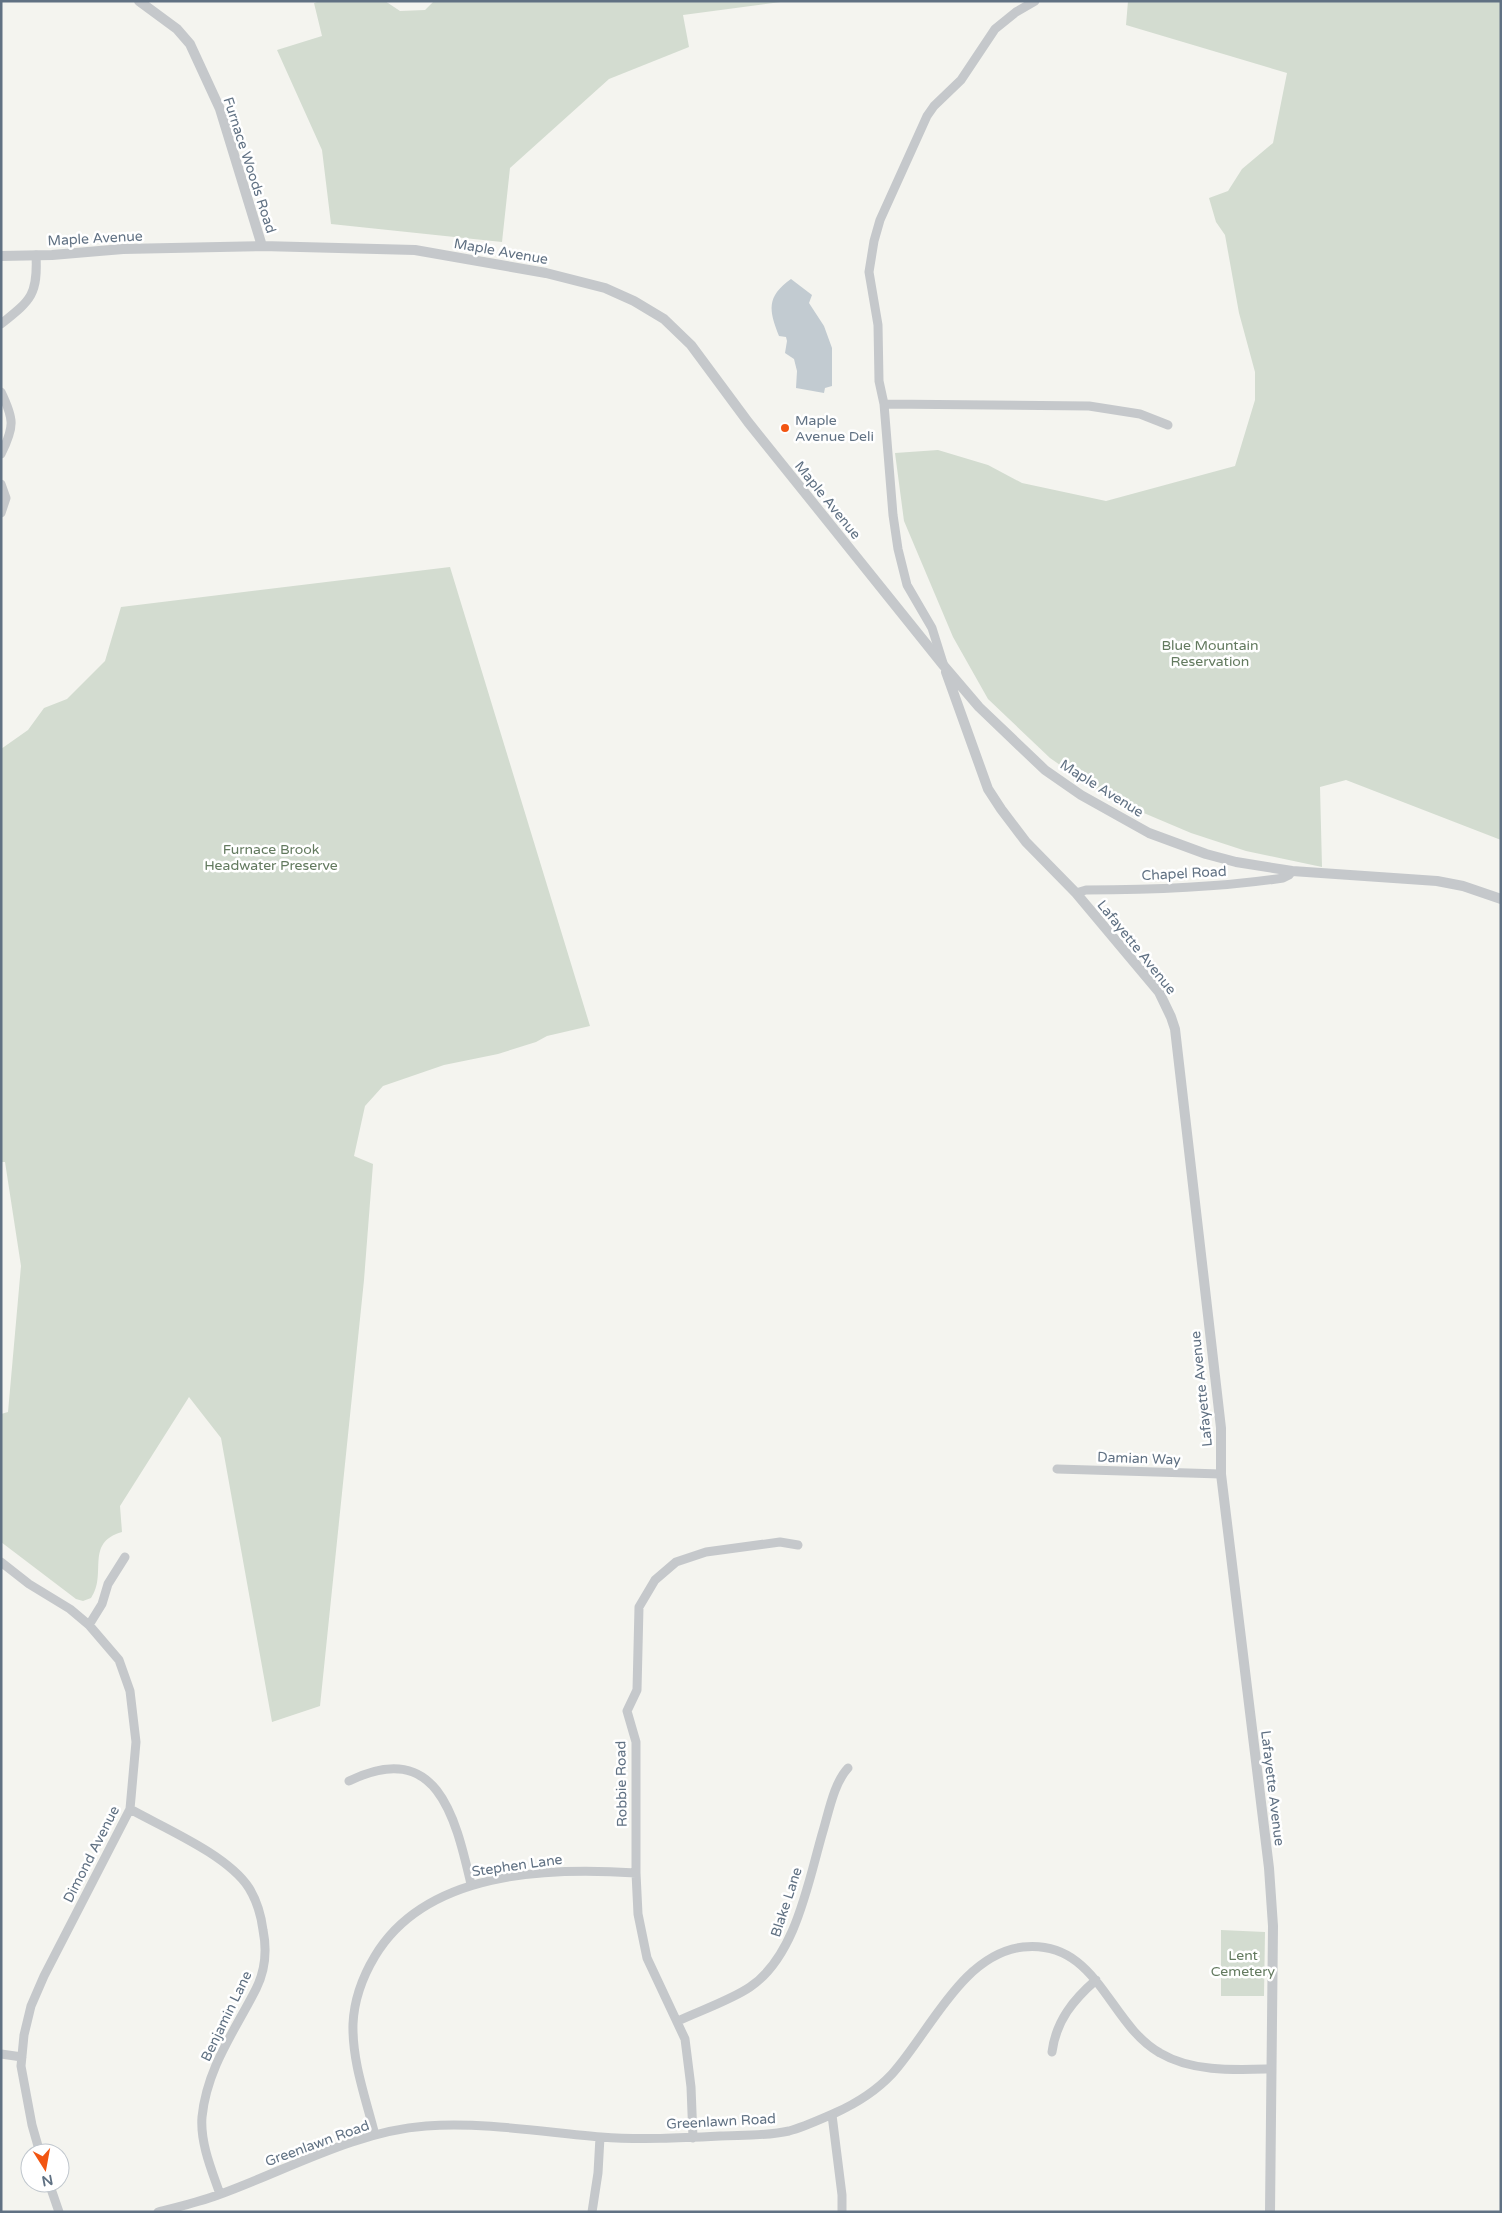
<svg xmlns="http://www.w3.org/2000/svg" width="1502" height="2213" font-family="'Varela Round',sans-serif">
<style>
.green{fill:#d3dcd0}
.water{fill:#c2cbd1}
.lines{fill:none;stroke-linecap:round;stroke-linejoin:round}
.minor{stroke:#c5c8cb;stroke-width:9}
.tertiary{stroke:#c5c8cb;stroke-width:10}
.poi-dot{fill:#f25511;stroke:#fff;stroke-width:2}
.labels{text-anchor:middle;stroke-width:5;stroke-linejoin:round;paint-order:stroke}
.street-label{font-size:14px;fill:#607183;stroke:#fff}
.poi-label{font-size:14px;fill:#607183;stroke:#fff;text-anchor:start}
.park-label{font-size:14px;fill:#637a5f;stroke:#fff}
</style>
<rect width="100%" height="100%" fill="#f4f4ef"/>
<path class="green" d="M320,1H385L400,11L425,10L434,1H788L683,15L689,47L609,79L510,168L502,242L331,224L322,150L277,50L322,36L314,3Z
M1128,1H1501V840L1346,780L1320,787L1322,867L1246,851L1191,833L1106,797L1050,758L988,699L953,637L904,521L895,453L938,450L988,465L1022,483L1106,501L1235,466L1255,400V372L1239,313L1225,235L1216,222L1209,198L1228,191L1242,169L1273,143L1287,73L1126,25Z
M450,567L590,1026L547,1036L536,1042L498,1054L444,1065L383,1086L365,1106L354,1156L373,1164L364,1280L320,1706L272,1722L221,1438L189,1397L120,1506L122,1532C84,1543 108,1574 91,1598L83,1601L76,1599L1,1542V1414L8,1412L21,1266L5,1162H1V749L28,730L44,708L67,699L105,661L121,607Z
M1221,1930L1265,1932L1264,1996H1221Z"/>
<path class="water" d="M791,279L812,295L809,303L824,326L832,348V386L825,388L824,393L796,388L797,371L794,359L785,353L787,341L786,337L779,336C769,310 766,297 791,279Z"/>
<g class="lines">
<path class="minor" d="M1,324C31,300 38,295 36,255
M1,392C14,419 15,426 1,454
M884,404L1089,406L1140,414L1168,425
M1,484L6,498L1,513
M943,663L932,628L907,585L898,549L893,515L884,404L879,381L878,325L869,272L874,241L880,220L927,116L934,106L961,80L995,29L1016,12L1035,1
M1076,893L1086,890C1152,890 1217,888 1283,878L1289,875L1292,871
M1057,1469L1221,1474
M1,1562L29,1584L70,1609L89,1625L119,1660L130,1691L136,1742L130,1809L44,1976L31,2006L24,2035L21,2066L32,2125L40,2153
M89,1625L102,1604L108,1584L125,1557
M349,1781C437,1738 455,1816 471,1884
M130,1809C164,1828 228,1855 249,1888C257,1901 261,1915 263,1930C267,1950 265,1971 256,1989C234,2032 207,2068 202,2117C200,2143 212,2171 220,2194
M678,2021C699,2011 731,2000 750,1987C796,1956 808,1882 823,1831C829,1811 834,1783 848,1768
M1052,2052C1056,2021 1073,2000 1096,1980
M1,2054L22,2057
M832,2115L842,2195V2212
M375,2135C366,2099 352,2062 353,2024C354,2001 363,1976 375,1956C426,1871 547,1867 636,1873
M693,2138L691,2087L685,2039L647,1958L638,1914L636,1873V1742L627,1711L637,1690L639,1607L655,1580L676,1562L706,1552L780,1542L798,1545
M49,2183L59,2212
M158,2212C178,2207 199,2202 218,2195C285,2171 355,2131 426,2126C484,2122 543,2132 601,2137C640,2140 681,2138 720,2136C743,2135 767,2136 789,2131C804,2127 821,2119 835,2113C855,2104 877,2090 892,2074C930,2032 962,1954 1023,1947C1098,1939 1108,2024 1160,2053C1192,2072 1234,2070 1270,2069
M592,2212L598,2173L600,2137"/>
<path class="tertiary" d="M139,1L177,29L190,44L220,109L262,246
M1,256L52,255L123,249L262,246L415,250L546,273L605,288L634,301L664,319L691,345L748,422L944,666L979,707L1045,770L1081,795L1149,833L1206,854L1236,862L1292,871L1437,881L1463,886L1501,899
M946,672L988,789L1001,809L1026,842L1076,893L1159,992L1171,1017L1175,1029L1221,1428V1474L1269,1868L1273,1926L1270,2212"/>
</g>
<circle class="poi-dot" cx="785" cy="428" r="5"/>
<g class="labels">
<g class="street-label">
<text transform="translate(250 165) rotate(72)" y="5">Furnace Woods Road</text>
<text transform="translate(95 238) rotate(-3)" y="5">Maple Avenue</text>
<text transform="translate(501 251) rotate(10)" y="5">Maple Avenue</text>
<text transform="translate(828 500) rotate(51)" y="5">Maple Avenue</text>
<text transform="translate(1102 788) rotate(32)" y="5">Maple Avenue</text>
<text transform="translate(1184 873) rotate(-3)" y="5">Chapel Road</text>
<text transform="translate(1137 947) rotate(51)" y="5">Lafayette Avenue</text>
<text transform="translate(1201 1389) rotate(-96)" y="5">Lafayette Avenue</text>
<text transform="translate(1139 1458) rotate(2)" y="5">Damian Way</text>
<text transform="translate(621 1784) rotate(-91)" y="5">Robbie Road</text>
<text transform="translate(1273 1788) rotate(83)" y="5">Lafayette Avenue</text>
<text transform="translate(91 1854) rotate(-63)" y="5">Dimond Avenue</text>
<text transform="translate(517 1865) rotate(-8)" y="5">Stephen Lane</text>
<text transform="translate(786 1902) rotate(-72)" y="5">Blake Lane</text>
<text transform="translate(226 2016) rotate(-64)" y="5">Benjamin Lane</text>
<text transform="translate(721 2121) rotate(-3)" y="5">Greenlawn Road</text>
<text transform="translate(317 2143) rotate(-20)" y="5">Greenlawn Road</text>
</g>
<g class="poi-label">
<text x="795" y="425">Maple<tspan x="795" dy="16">Avenue Deli</tspan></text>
</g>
<g class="park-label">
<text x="1210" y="650">Blue Mountain<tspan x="1210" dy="16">Reservation</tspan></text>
<text x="271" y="854">Furnace Brook<tspan x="271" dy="16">Headwater Preserve</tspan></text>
<text x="1243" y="1960">Lent<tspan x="1243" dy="16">Cemetery</tspan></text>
</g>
</g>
<rect width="1502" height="2213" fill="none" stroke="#607183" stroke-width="5"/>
<g transform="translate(45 2168) rotate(169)"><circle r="24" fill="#ffffff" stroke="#bfc6cd"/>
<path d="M0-4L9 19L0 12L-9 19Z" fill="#f25511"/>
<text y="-8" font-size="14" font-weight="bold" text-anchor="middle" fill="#607183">N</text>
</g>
</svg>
